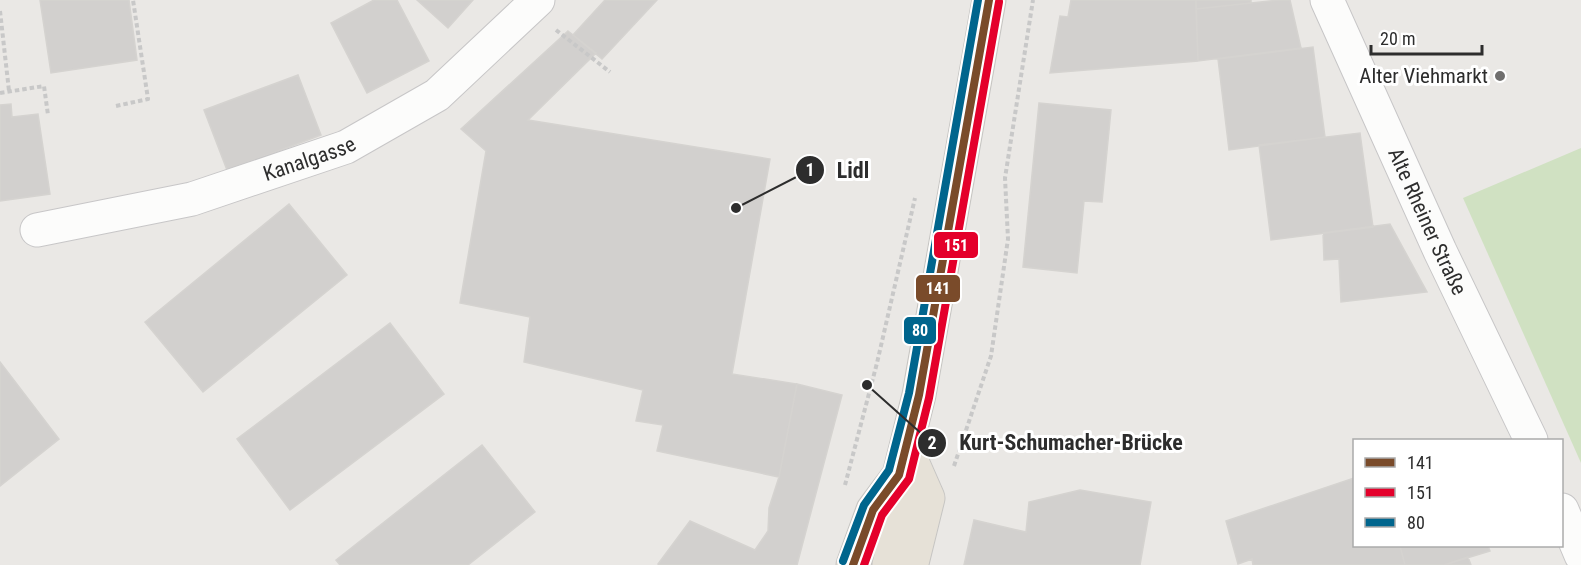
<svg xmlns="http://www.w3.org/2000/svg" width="1581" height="565" font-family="'Roboto Condensed',sans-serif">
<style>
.green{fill:#d0e1c2}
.building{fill:#d2d0ce;stroke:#d5d3d0;stroke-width:1.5}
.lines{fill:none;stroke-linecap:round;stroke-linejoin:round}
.minor-casing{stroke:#c7c6c7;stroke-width:35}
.major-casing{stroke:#c6c5c3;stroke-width:35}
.path{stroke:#c8c8c8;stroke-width:4;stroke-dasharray:4.5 3;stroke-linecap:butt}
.minor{stroke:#fcfcfb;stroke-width:33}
.major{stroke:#e6e1d7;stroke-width:33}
.bus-1-casing{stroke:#fff;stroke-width:12}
.bus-2-casing{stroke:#fff;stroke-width:12}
.bus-3-casing{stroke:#fff;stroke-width:12}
.bus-1{stroke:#7a4b2a;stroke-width:8}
.bus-2{stroke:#e4002b;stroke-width:8}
.bus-3{stroke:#00658d;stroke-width:8}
.poi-dot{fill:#6f6e6d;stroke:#fff;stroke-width:2}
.labels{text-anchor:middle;stroke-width:6;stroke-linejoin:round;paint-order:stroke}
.poi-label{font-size:21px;fill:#2d2d2d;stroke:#fff;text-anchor:end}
.street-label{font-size:21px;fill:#2d2d2d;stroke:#fff}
.leader{fill:none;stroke:#2d2d2d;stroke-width:2}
.callout-dot{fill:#2d2d2d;stroke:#fff;stroke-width:2}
.mark-label{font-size:18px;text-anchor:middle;font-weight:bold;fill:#fff}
.callout-label{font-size:22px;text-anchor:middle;font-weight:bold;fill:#2d2d2d;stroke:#fff;stroke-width:6;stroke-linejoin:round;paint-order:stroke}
.line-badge{stroke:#fff;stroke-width:2}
.badge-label{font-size:16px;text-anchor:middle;font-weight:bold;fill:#fff}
</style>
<rect width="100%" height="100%" fill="#eae8e5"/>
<path class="green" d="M1581,148V463L1463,198Z"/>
<path class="building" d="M40,0H129L137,60L51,73Z
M374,0H397L429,61L367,93L331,23Z
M417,0H473L448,28Z
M605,0H657L602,59L573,35Z
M1071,0H1196L1198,61L1050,73L1060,16L1068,17Z
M1196,0H1251V3L1196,9Z
M1279,0H1290L1301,48L1198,61L1196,9Z
M568,31L596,53L528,120L770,159L732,374L797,384L779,477L657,451L663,425L636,421L643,390L524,362L530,317L460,303L486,151L461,129Z
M1313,47L1325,137L1229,150L1218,59Z
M298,75L321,135L227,170L204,110Z
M1039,103L1111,110L1102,202L1084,201L1077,273L1023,267Z
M11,104L12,117L38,114L50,194L0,201V105Z
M1360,133L1373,227L1271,240L1259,145Z
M289,204L347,275L203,392L145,322Z
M1390,224L1427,292L1341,302L1339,259L1324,260L1323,233Z
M390,323L444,394L290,510L237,439Z
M0,362L59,439L0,486Z
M797,384L842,395L797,565H660L658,564L690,521L755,550L768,531L769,508L779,477Z
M482,445L535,512L468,565H340L336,560Z
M1354,478V546H1400L1405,565H1253L1252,559L1238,564L1226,521Z
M1080,490L1151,502L1140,565H964L974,520L1026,532L1029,502Z
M1400,546H1488L1490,551L1444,565H1405Z
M1468,557L1471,565H1444Z"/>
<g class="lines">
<g class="minor-casing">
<g id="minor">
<path id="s1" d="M1327,0L1440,251L1531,440"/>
<path id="s2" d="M37,230L192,199L346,147L437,95L538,0"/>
<path d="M1562,510L1581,555"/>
</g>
</g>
<g class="major-casing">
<path id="major" d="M906,448L928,498L912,563
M853,565L873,510L899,475
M889,565L900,520L899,475L919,395L989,0"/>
</g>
<path class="path" d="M0,11L9,91
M556,30L610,72
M0,93L44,86L48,115
M116,106L148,99L133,0
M954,466L991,356L1008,239L1005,178L1033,0
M845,485L877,363L915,198"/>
<use href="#minor" class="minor"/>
<use href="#major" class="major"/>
<g class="bus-1-casing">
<path id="bus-1" d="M853,565L873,510L899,475L919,395L989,0"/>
</g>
<g class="bus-2-casing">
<path id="bus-2" d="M864,565L882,515L909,479L929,398L999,2"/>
</g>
<g class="bus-3-casing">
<path id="bus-3" d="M843,561L864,505L889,470L909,393L978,0"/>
</g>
<use href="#bus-1" class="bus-1"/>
<use href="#bus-2" class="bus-2"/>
<use href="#bus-3" class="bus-3"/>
</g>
<circle class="poi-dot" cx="1500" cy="76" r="6"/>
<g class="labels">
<g class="poi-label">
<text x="1488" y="83">Alter Viehmarkt</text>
</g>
<g class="street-label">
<text dy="7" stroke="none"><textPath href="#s2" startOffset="282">Kanalgasse</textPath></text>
<text dy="7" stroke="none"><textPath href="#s1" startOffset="243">Alte Rheiner Straße</textPath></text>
</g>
</g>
<path class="leader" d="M736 208L810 170M867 385L932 443"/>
<g class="callout-dot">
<circle cx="736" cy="208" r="6"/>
<circle cx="867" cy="385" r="6"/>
<circle cx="810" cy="170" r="15"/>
<circle cx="932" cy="443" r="15"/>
</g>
<g class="mark-label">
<text x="810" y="176">1</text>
<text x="932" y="449">2</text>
</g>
<g class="callout-label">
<text x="853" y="178">Lidl</text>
<text x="1071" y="450">Kurt-Schumacher-Brücke</text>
</g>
<g class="line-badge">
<rect x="933" y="231" width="46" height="28" rx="6" fill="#e4002b"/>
<rect x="915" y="274" width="46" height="29" rx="6" fill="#7a4b2a"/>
<rect x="903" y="316" width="34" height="29" rx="6" fill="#00658d"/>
</g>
<g class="badge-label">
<text x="956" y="251">151</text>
<text x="938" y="294">141</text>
<text x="920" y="336">80</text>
</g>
<rect x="1353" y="439" width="210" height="108" fill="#ffffff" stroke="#ababab" stroke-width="1.5"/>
<rect x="1365" y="458" width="30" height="9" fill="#7a4b2a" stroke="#ababab" stroke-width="1.5"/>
<text x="1407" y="469" font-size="18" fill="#2d2d2d">141</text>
<rect x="1365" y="488" width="30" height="9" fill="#e4002b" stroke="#ababab" stroke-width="1.5"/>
<text x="1407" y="499" font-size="18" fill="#2d2d2d">151</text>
<rect x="1365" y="518" width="30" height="9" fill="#00658d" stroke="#ababab" stroke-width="1.5"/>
<text x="1407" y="529" font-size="18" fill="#2d2d2d">80</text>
<path d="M1371 45v9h111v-9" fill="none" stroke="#2d2d2d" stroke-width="3"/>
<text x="1380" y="45" font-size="18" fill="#2d2d2d" stroke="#ffffff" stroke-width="4.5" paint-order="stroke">20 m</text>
</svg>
